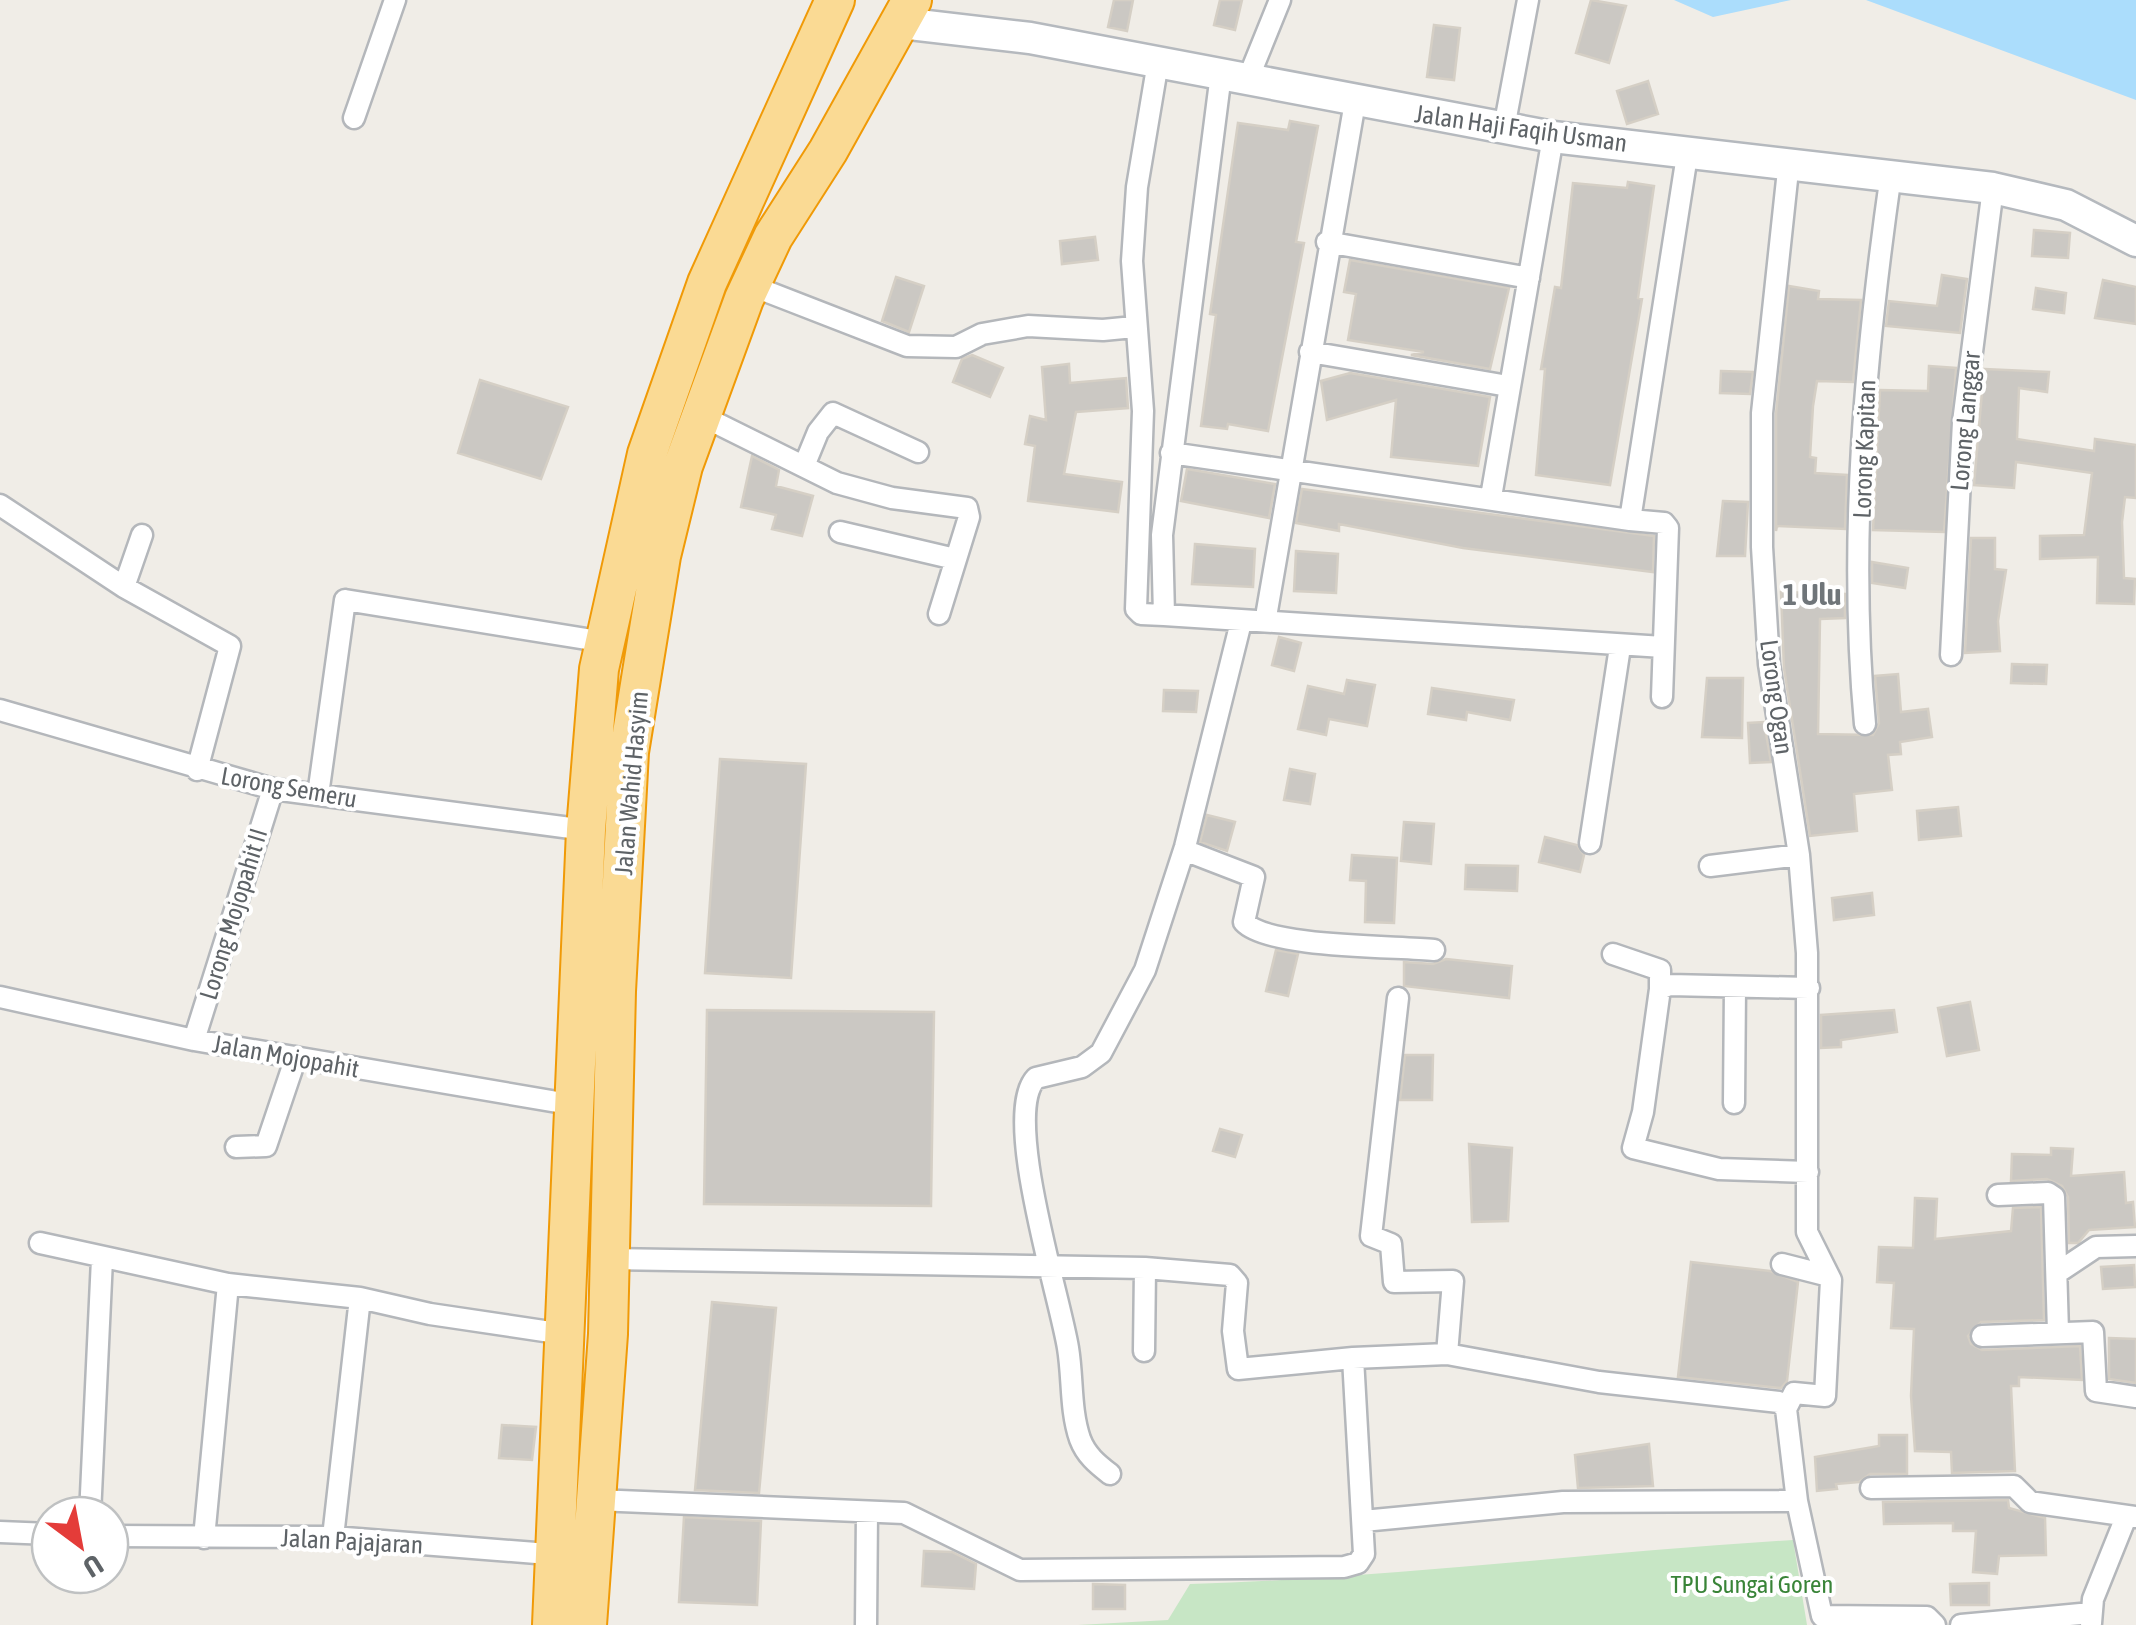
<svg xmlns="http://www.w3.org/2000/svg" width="2136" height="1625" font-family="'Asap Condensed',sans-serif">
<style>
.green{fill:#c7e6c5}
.water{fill:#abddfc}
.building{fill:#cbc8c3;stroke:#d5cfc5;stroke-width:2.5}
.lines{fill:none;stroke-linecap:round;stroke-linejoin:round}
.street-casing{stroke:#b4b7bb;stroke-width:25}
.secondary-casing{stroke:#b5b9be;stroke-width:35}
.highway-casing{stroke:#f09a07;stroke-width:42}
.street{stroke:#fff;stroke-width:20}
.secondary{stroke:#fff;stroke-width:30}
.highway{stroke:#fada94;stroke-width:38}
.labels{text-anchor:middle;stroke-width:8;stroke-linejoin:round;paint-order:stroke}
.street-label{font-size:25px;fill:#5e6367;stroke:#fff}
.park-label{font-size:25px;fill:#398438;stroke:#fff}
.quarter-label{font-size:30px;font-weight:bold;fill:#6f7579;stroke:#fff}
</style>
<rect width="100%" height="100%" fill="#f0ede7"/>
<path class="green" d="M1793,1540L1807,1625H1078L1168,1620L1190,1584C1392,1578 1592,1552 1793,1540Z"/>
<path class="water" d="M1674,0H1791L1713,17Z
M1866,0H2136V100Z"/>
<path class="building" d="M1114,0H1133L1127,31L1108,27Z
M1220,0H1242L1235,30L1214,25Z
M1591,0L1626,6L1609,63L1576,53Z
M1434,25L1460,28L1454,80L1427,77Z
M1648,81L1658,114L1627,124L1617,91Z
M1290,121L1318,126L1296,242L1304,243L1268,431L1228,424L1227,429L1201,426L1216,315L1210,314L1238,123L1288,130Z
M1628,182L1654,186L1638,298L1642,299L1610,485L1536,475L1545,369H1541L1555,287L1561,288L1573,183L1627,188Z
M2034,230L2070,233L2068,258L2032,256Z
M1095,237L1098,260L1062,264L1060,241Z
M1350,260L1509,288L1490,369L1411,355L1424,352L1348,340L1356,294L1344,292Z
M1942,275L1967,279L1960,333L1886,326L1889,301L1937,306Z
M896,277L924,286L909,332L882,321Z
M2103,280L2136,287V324L2095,318Z
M1789,286L1819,291L1818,299L1861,300L1853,382L1817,381L1813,406L1810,457L1816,458L1815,473L1847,475L1845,529L1777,526L1776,531V414Z
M2036,288L2066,293L2064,313L2033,309Z
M972,355L1003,368L990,397L953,382L962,359Z
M1069,364L1070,383L1126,378L1128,408L1076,412L1064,474L1122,482L1118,512L1028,501L1035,446L1025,444L1030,416L1046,420L1042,367Z
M1929,366L1956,368L1944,532L1873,530L1880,390L1928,391Z
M1984,369L2049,372L2047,392L2019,388L2017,439L2094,451L2095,439L2136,445V498L2125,497L2122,522L2124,578L2135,579L2134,604L2097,603L2098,557L2040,559V536L2084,535L2092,473L2016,462L2014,488L1974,485Z
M1721,371L1753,372L1750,394L1720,393Z
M1350,373L1490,397L1478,466L1391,457L1396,400L1327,420L1321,381Z
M480,380L568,407L541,479L458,453Z
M752,456L779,470L776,486L813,496L802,536L772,529L776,515L741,507Z
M1187,469L1275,484L1269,518L1181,501Z
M1302,489L1654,536L1653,572L1463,548L1339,524V531L1296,523Z
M1723,501L1748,502L1745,556H1717Z
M1971,538H1995V569L2006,570L1998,621L2000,651L1965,653Z
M1195,544L1255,549L1253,587L1192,584Z
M1296,551L1338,554L1336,593L1294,591Z
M1872,562L1908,568L1905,588L1872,583Z
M1781,592L1845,594V618L1820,619L1818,734L1873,735L1879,723L1875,676L1898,674L1901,712L1928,709L1932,737L1900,742L1901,754L1888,755L1892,790L1854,794L1857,831L1810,836L1784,668Z
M1279,637L1301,643L1294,671L1272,665Z
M2012,664L2047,665L2046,684L2011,683Z
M1707,678H1743L1742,738L1702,737Z
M1347,680L1375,685L1367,726L1329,719L1326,735L1298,729L1308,686L1344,694Z
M1432,688L1514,700L1510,720L1467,712L1466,720L1428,714Z
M1164,690L1198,691L1196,712L1163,711Z
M1764,722L1771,762L1750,763L1748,723Z
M720,759L806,764L791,978L705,973Z
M1290,769L1315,774L1310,804L1284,800Z
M1958,807L1961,836L1919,840L1917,811Z
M1207,815L1235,822L1227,851L1200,842Z
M1404,822L1434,824L1431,864L1401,861Z
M1545,837L1577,845L1584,855L1580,872L1539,862Z
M1352,855L1397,858L1394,923L1365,922L1366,881L1350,880Z
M1466,865L1518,866L1517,891L1465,889Z
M1872,893L1874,915L1834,920L1832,898Z
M1276,950L1298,954L1288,996L1266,991Z
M1446,959L1512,966L1509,998L1404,986V962L1433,964Z
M1970,1002L1979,1050L1947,1056L1938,1008Z
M707,1010L934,1012L931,1206L704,1204Z
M1894,1010L1897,1032L1841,1040V1047L1821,1048V1015Z
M1405,1055H1433L1432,1100H1400Z
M1220,1129L1242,1135L1235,1157L1213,1151Z
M1469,1144L1512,1148L1508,1221L1472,1222Z
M2051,1148L2073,1149L2071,1176L2124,1172L2126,1203L2133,1202L2135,1227L2089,1230L2078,1243H2069L2068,1197L2062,1186L2047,1179L2011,1181L2012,1154L2051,1155Z
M1915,1198L1937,1199L1935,1239L2011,1231L2013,1208L2041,1207L2044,1320L1981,1322L1968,1336L1971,1344L1982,1350L2080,1346L2082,1380L2019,1377V1386H2011L2015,1471L1952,1473L1951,1452L1915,1451L1911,1396L1914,1329L1891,1328L1894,1283L1877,1282L1879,1247L1913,1248Z
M1691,1262L1770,1271L1798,1282L1787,1381L1781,1388L1678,1377Z
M2134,1265L2135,1287L2103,1289L2101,1267Z
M712,1302L776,1308L759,1493L695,1490Z
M2109,1338L2136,1339V1383L2109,1379Z
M502,1425L536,1427L532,1460L499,1458Z
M1879,1435H1907V1474H1870L1859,1482L1836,1484L1837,1489L1817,1491L1815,1457L1879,1446Z
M1649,1444L1653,1486L1578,1488L1575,1455Z
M2008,1500L2009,1508L2045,1518L2046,1555L1999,1556L1997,1574L1973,1572L1976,1531H1953V1523L1884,1524L1883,1502Z
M684,1517L761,1521L757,1605L679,1602Z
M924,1551L952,1552L976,1564L974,1589L922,1586Z
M1989,1583V1605H1951L1950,1584Z
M1093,1584L1125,1585V1609H1093Z"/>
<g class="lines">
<g class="street-casing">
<path id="street" d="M1158,62L1137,187L1132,261L1143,411L1136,609L1141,614L1164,615
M1221,74L1162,535L1164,615L1663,647
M1248,79L1280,0
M354,118L395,0
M1504,128L1528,0
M1327,242L1529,278
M750,285L907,346L956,347L982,334L1028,326L1103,330L1134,327
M1310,352L1508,386
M702,416L837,483L892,498L967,508L969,517L939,614
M1171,453L1630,520L1688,149
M804,466L818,432L833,413L918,452
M1491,497L1553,137
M0,505L124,587L230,646L197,770
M1630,520L1664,523L1668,528L1662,697
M840,532L955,559
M124,587L142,535
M1267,611L1355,102
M1951,655L1963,422L1993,188
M0,710L273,789L586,830
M1865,724C1848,541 1865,356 1891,174
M318,795L345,600L605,642
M1590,843L1620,647
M1184,850L1254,877L1244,922C1268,948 1394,946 1434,950
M1710,866L1799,855
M1613,954L1660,970V989
M0,997L194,1040L575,1105
M1398,998L1371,1236L1391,1244L1394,1282L1453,1281L1447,1354
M194,1040L273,789
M1734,1103L1735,987
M236,1147L266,1146L296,1057
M1808,1172L1719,1169L1633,1148L1643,1112L1660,989L1669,985L1809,988
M1998,1195L2048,1193L2054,1197L2058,1332
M40,1243L228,1284L360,1298L430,1314L564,1334
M609,1259L1145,1268L1230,1275L1237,1283L1233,1331L1238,1369L1353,1358
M1782,1264L1829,1276
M2057,1273L2096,1247L2136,1246
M1982,1336L2093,1332L2096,1391L2136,1397
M1144,1351L1145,1268
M1786,1409L1794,1393L1825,1396L1831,1280L1807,1232V953L1799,855L1769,664L1762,547V413L1789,161
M1110,1474C1097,1464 1086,1455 1080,1439C1070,1410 1073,1378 1068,1348C1060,1297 1001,1114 1036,1078L1082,1067L1101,1053L1145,970L1185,847L1241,622
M1871,1488L2014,1486L2030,1502L2136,1517
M596,1500L904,1513L1020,1570L1344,1567L1358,1563L1364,1554L1353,1358L1447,1354L1599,1382L1779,1402L1786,1409L1797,1501
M90,1515L102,1259
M1363,1521L1563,1502L1797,1501L1822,1616L1927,1617L1935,1625
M0,1532L50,1534
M110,1536L333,1537L561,1555
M333,1537L360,1298
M204,1538L228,1284
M2091,1623L2093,1599L2126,1517
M866,1625L867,1512
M1961,1625L2091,1613"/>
</g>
<g class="secondary-casing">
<path id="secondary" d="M901,23L1030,38L1553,137L1993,188L2066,205L2136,241"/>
</g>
<g class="highway-casing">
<path id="highway" d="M552,1625L586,830L599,669L647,454L707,283L835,0
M587,1625L608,1334L616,991L629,752L661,556L683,466L744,299L773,237L828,151L912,0"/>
</g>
<use href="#street" class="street"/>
<use href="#secondary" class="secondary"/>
<use href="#highway" class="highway"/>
</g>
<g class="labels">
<g class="street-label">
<text transform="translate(1521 128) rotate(8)" y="9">Jalan Haji Faqih Usman</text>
<text transform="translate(1965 421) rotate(-85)" y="9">Lorong Langgar</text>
<text transform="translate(1864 449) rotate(-88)" y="9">Lorong Kapitan</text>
<text transform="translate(1777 697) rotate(82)" y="9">Lorong Ogan</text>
<text transform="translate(631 783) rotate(-85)" y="9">Jalan Wahid Hasyim</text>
<text transform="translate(289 787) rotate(10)" y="9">Lorong Semeru</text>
<text transform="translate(233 914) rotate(-73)" y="9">Lorong Mojopahit II</text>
<text transform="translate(286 1056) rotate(10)" y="9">Jalan Mojopahit</text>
<text transform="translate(352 1541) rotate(3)" y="9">Jalan Pajajaran</text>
</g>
<g class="park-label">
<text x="1752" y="1593">TPU Sungai Goren</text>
</g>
<g class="quarter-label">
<text x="1812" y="605">1 Ulu</text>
</g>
</g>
<g transform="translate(80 1545) rotate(148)"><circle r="48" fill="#ffffff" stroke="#bfc1c2" stroke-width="2.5"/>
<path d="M0-8L18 38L0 25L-18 38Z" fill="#e43c39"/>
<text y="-15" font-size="28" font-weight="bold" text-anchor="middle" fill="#5e6367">U</text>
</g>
</svg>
